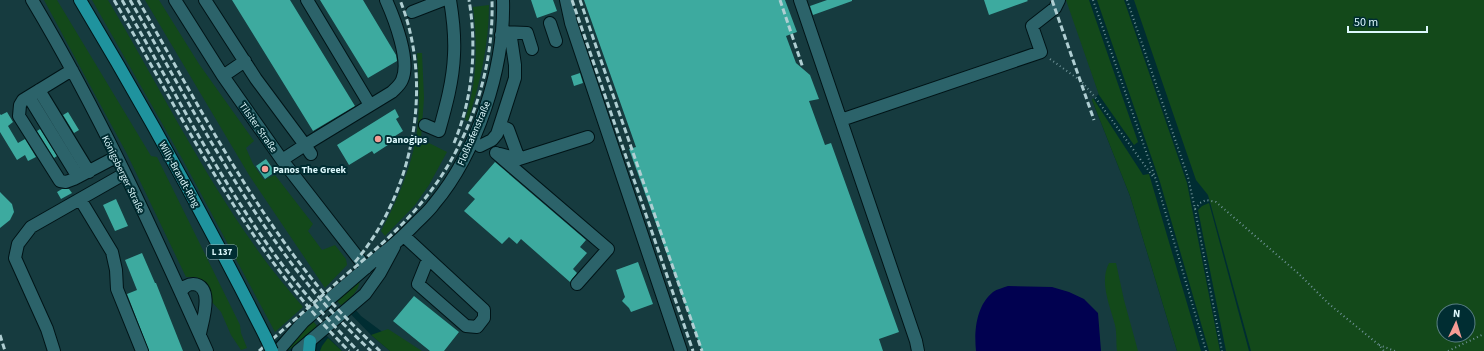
<svg xmlns="http://www.w3.org/2000/svg" width="1484" height="351" font-family="'Source Sans 3',sans-serif">
<style>
.built{fill:#163b3f}
.green{fill:#13491a;fill-rule:evenodd}
.water{fill:#010150}
.building{fill:#3daa9f}
.lines{fill:none;stroke-linecap:round;stroke-linejoin:round}
.minor-casing{stroke:#001417;stroke-width:14}
.major-casing{stroke:#001417;stroke-width:14}
.path{stroke:#6f9398;stroke-width:2;stroke-dasharray:1 3;stroke-linecap:butt}
.minor{stroke:#2c636a;stroke-width:12}
.major{stroke:#1f939e;stroke-width:12}
.rail{stroke:#afced2;stroke-width:3;stroke-dasharray:6 3;stroke-linecap:butt}
.major-bridge-casing{stroke:#001417;stroke-width:14;stroke-linecap:butt}
.major-bridge{stroke:#1f939e;stroke-width:12}
.poi-dot{fill:#f59c94;stroke:#002d32;stroke-width:1.5}
.labels{text-anchor:middle;stroke-width:4;stroke-linejoin:round;paint-order:stroke}
.shield{fill:#002d32;stroke:#9abbbf;stroke-width:1}
.shield-label{font-size:9px;font-weight:bold;fill:#dcf8fc}
.street-label{font-size:10px;fill:#dcf8fc;stroke:#002d32}
.poi-label{font-size:10px;font-weight:bold;fill:#dcf8fc;stroke:#002d32;text-anchor:start}
</style>
<rect width="100%" height="100%" fill="#002d32"/>
<path class="built" d="M0,0H1067L1099,94L1092,100L1130,196L1177,351H408L361,316L337,288V300L371,335L390,351H342L312,321L308,313L264,351H0Z"/>
<path class="green" d="M44,0H57L151,156L157,157L240,325L241,333L247,348L241,350L231,335L221,312L210,300L208,287L205,282L196,277H186L127,154Z
M92,0H108C156,81 199,167 254,245C269,267 286,287 303,307L275,332L184,162Z
M145,0H159L199,64L254,141L246,148L253,164L264,180L275,175L313,224L308,231L322,250L335,245L346,259L347,265L325,288L249,175Z
M1066,0H1089L1138,142L1134,145L1099,95Z
M1097,0H1124L1187,183L1220,351H1209L1160,182Z
M1134,0H1484V351H1251L1208,195L1196,180ZM1444,311H1468V335H1444Z
M489,5C489,45 480,83 468,121L465,120C477,82 478,47 473,7Z
M417,53H422L424,98L421,139L447,152L429,185L415,205L385,236L381,231C395,205 407,177 414,148C421,118 419,84 417,53Z
M1093,98L1143,175L1149,174L1201,351H1177L1130,196L1092,100Z
M1209,203L1249,351H1226L1198,210L1202,206Z
M1109,263H1116L1124,300L1138,351H1117C1116,343 1117,334 1115,325C1110,306 1099,282 1109,263Z
M360,281C358,292 350,298 342,306L337,301L355,283Z
M313,321L317,326L289,350L287,349L308,322Z
M388,329L422,351H390L371,335Z
M328,338L342,351H320L322,346Z"/>
<path class="water" d="M1008,286L1052,287L1069,292L1084,299L1098,313L1101,351H976C974,331 976,306 993,292C997,289 1003,288 1008,286Z"/>
<path class="building" d="M232,0H290L355,106L313,131Z
M320,0H363L396,55L397,61L368,78Z
M531,0H553L557,11L537,18Z
M584,0H785L797,32L786,36L796,63L810,75L819,99L809,101L825,145L831,143L899,332L879,339L883,351H702L629,149L636,147Z
M827,0H852V1L813,15L810,6Z
M984,0H1027L1028,1L989,15Z
M580,73L583,83L574,86L571,76Z
M395,109L399,117L396,119L403,131L392,138L394,141L374,154L372,151L349,165L337,145Z
M7,112L13,122L8,126L18,143L25,139L36,157L28,161L25,155L17,160L0,132V114L1,115Z
M68,112L79,130L74,133L63,115Z
M40,129L57,156L54,158L37,131Z
M266,159L275,172L265,179L256,166Z
M495,162L586,240L580,247L587,253L573,269L577,273L570,282L521,239L517,244L509,237L502,244L464,211L475,199L468,193Z
M62,189H69L72,193L61,199L57,192Z
M0,192L12,204L14,212L10,220L0,228Z
M116,199L128,226L115,231L103,205Z
M142,253L155,283H156L183,351H149L127,294L137,290L125,260Z
M638,262L653,304L631,312L629,308L622,301L625,297L616,270Z
M414,296L459,332L444,351H430L393,321Z"/>
<g class="lines">
<g class="minor-casing">
<path id="minor" d="M32,0C99,112 154,232 207,351
M175,0L223,76L282,160L366,268
M205,0L256,79L305,145L282,160
M307,0L370,105
M566,0L571,23L681,351
M800,0L916,341L918,351
M412,12L443,0
M550,23L556,41
M503,32L527,33L532,49
M72,70L23,100L20,105L19,116L60,181L66,182L74,179L116,157
M223,76L245,61
M39,90L89,172
M29,97L78,177
M841,120L1041,52L1032,26L1055,8L1059,0
M425,125L439,131C446,106 453,81 454,55C455,37 453,18 450,0
M500,126L508,129L519,159
M480,146L492,140L497,134L515,78V65L511,38L509,36L501,35
M496,153L608,249L577,284
M311,154L305,145L392,92C396,88 400,85 402,80C411,61 394,18 386,0
M500,154L519,159L588,137
M80,199L112,252L116,270L117,289L142,351
M404,236L484,310V318L477,327L466,326L418,284L428,259
M181,292C184,287 187,284 193,284C215,285 202,322 200,334
M54,351L47,329L15,258L18,244L31,227L124,174
M278,351L303,322L383,253C396,244 406,233 417,222C423,216 429,211 434,204C477,153 505,67 503,0
M298,351L365,294L380,273L394,247"/>
</g>
<g class="major-casing">
<path id="major" d="M80,0C146,110 208,223 266,338
M309,351L310,341"/>
</g>
<path class="path" d="M1093,0L1156,180L1206,351
M1127,0L1188,177L1195,209L1222,351
M1050,59L1081,81L1095,97L1154,178
M1195,209L1200,203L1206,200L1216,202L1299,274L1329,304L1379,345L1384,351
M1379,345L1395,351
M1448,351L1484,334"/>
<use href="#minor" class="minor"/>
<use href="#major" class="major"/>
<path class="rail" d="M114,0C185,122 248,251 349,351
M122,0C174,90 221,184 284,267C307,297 332,324 358,351
M130,0C188,100 241,205 316,294C333,314 352,333 371,351
M138,0C195,99 248,202 321,290C339,312 359,331 380,351
M572,0L693,351
M580,0L702,351
M780,0L803,68
M1052,0L1094,120
M454,143C473,98 477,47 469,0
M355,262C414,192 434,85 400,0
M0,335L5,351
M259,351C287,326 315,302 343,277C376,250 408,222 433,188C472,135 494,66 492,0"/>
<g class="major-bridge-casing">
<path id="major-bridge" d="M266,338L272,351"/>
</g>
<use href="#major-bridge" class="major-bridge"/>
</g>
<g class="poi-dot">
<circle cx="378" cy="139" r="4"/>
<circle cx="265" cy="169" r="4"/>
</g>
<g class="labels">
<rect class="shield" x="207" y="245" width="30" height="14" rx="3"/>
<g class="shield-label">
<text x="222" y="255">L 137</text>
</g>
<g class="street-label">
<text transform="translate(259 127) rotate(55)" y="4">Tilsiter Straße</text>
<text transform="translate(473 133) rotate(-67)" y="4">Floßhafenstraße</text>
<text transform="translate(124 174) rotate(64)" y="4">Königsberger Straße</text>
<text transform="translate(180 174) rotate(61)" y="4">Willy-Brandt-Ring</text>
</g>
<g class="poi-label">
<text x="386" y="143">Danogips</text>
<text x="273" y="173">Panos The Greek</text>
</g>
</g>
<g transform="translate(1456 323) rotate(4)"><circle r="19" fill="#002d32" stroke="#587e83"/>
<path d="M0-3L7 15L0 10L-7 15Z" fill="#f59c94"/>
<text y="-6" font-size="11" font-weight="bold" text-anchor="middle" fill="#dcf8fc">N</text>
</g>
<path d="M1348 26v6h79v-6" fill="none" stroke="#dcf8fc" stroke-width="2"/>
<text x="1354" y="26" font-size="12" fill="#dcf8fc" stroke="#002d32" stroke-width="3" paint-order="stroke">50 m</text>
</svg>
